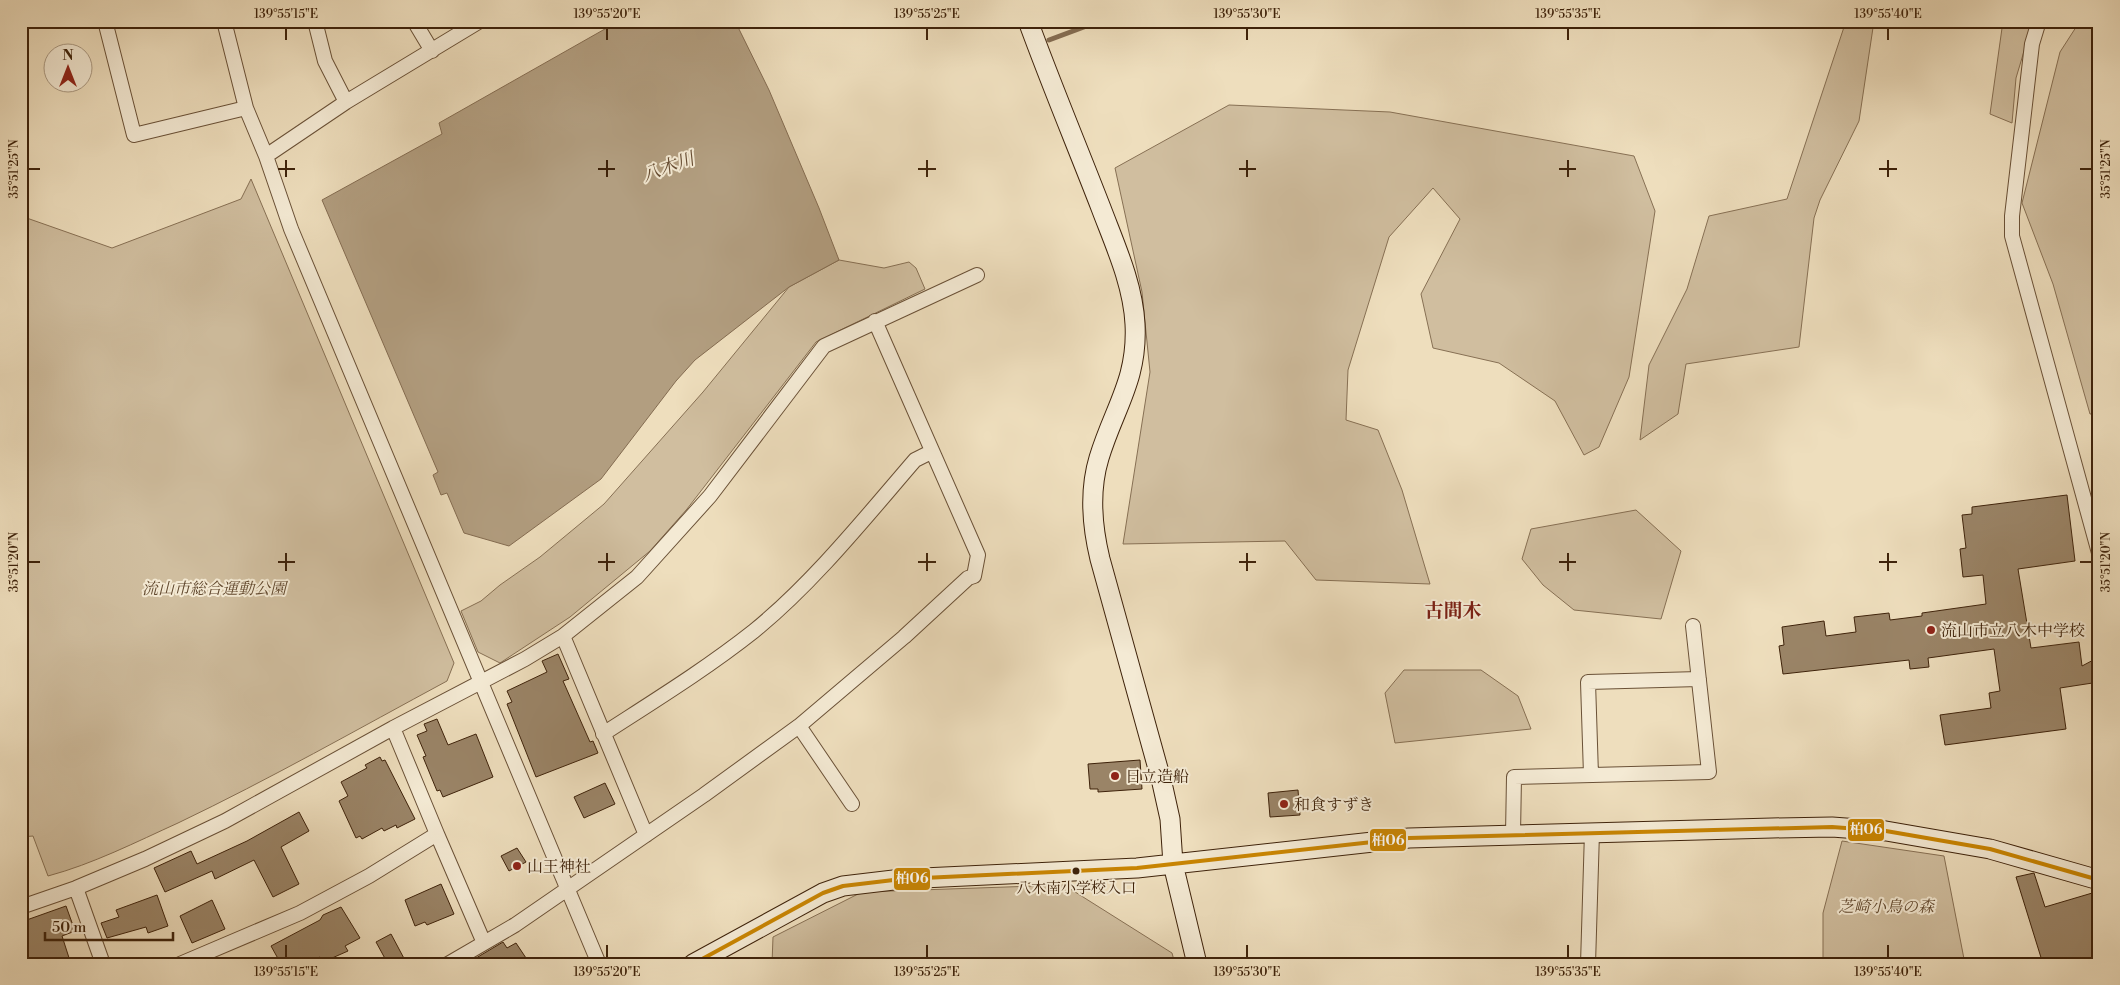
<svg xmlns="http://www.w3.org/2000/svg" width="2120" height="985" font-family="'Libre Bodoni','Noto Serif JP',serif">
<style>
.green{fill:#d0be9f;stroke:#877054}
.water{fill:#b29e80;stroke:#846c51}
.lines{fill:none;stroke-linecap:round;stroke-linejoin:round}
.stream{stroke:#846c51;stroke-width:5}
.building{fill:#9a8467;stroke:#3e220a}
.street-casing{stroke:#6a5137;stroke-width:16}
.secondary-casing{stroke:#3e220a;stroke-width:21}
.street{stroke:#f4ead4;stroke-width:14}
.secondary{stroke:#f4ead4;stroke-width:19}
.bus-1-casing{stroke:#f4ead4;stroke-width:8}
.bus-1{stroke:#c98502;stroke-width:4}
.ticks{fill:none;stroke:#3e220a;stroke-width:2}
.poi-dot{fill:#8f2418;stroke:#f4ead4;stroke-width:2}
.bus-dot{fill:#3e220a;stroke:#f4ead4;stroke-width:2}
.labels{text-anchor:middle;stroke-width:4;stroke-linejoin:round;paint-order:stroke}
.bus-label{font-size:15px;fill:#3e220a;stroke:#f4ead4}
.park-label{font-size:16px;font-style:italic;fill:#62492f;stroke:#f4ead4}
.poi-label{font-size:16px;fill:#3e220a;stroke:#f4ead4;text-anchor:start}
.water-label{font-size:18px;font-style:italic;fill:#674d33;stroke:#f4ead4}
.quarter-label{font-size:19px;font-weight:bold;fill:#7a1f14;stroke:#f4ead4}
.line-badge{stroke:#f4ead4;stroke-width:2}
.badge-label{font-size:14px;text-anchor:middle;font-weight:bold;fill:#fff}
.neatline{fill:none;stroke:#3e220a;stroke-width:2}
.ticks-label{font-size:12px;text-anchor:middle;fill:#3e220a}
</style>
<rect width="100%" height="100%" fill="#eedebd"/>
<filter id="stains"><feTurbulence type="fractalNoise" baseFrequency=".004" numOctaves="4"/><feColorMatrix values="0 0 0 0 .2 0 0 0 0 .09 0 0 0 0 .02 0 0 0 .5 -.17"/></filter>
<radialGradient id="worn" r=".72"><stop offset=".6" stop-color="#630" stop-opacity="0"/><stop offset="1" stop-color="#630" stop-opacity=".3"/></radialGradient>
<path class="green" d="M1846,21H1874L1859,121L1820,200L1814,218L1799,347L1686,364L1678,414L1640,440L1649,365L1687,289L1709,216L1787,199Z
M2003,21H2033L2016,78L2012,123L1990,114Z
M2080,21H2099V414H2090L2053,284L2022,203L2060,52Z
M1229,105L1390,112L1634,156L1655,211L1629,377L1599,447L1584,455L1555,401L1499,363L1433,348L1421,294L1460,219L1433,188L1389,237L1348,370L1346,420L1378,430L1402,490L1430,584L1316,580L1285,541L1123,544L1150,372L1142,292L1115,168Z
M251,179L454,663L447,681C358,729 270,779 178,823C136,842 93,864 48,876L33,836L21,837V216L112,248L241,199Z
M839,260L884,268L909,262L916,268L925,289L816,342L687,509L650,551L570,617L500,663L478,652L461,611L481,601L500,585L540,557L604,504L703,392L789,287Z
M1636,510L1681,551L1661,619L1574,610L1543,585L1522,559L1531,529Z
M1404,670H1481L1518,696L1531,729L1395,743L1385,693Z
M1842,841L1944,856L1965,964H1823V913Z
M1064,885L1172,953L1175,964H772L773,937L862,892Z"/>
<path class="water" d="M619,21H735L769,90L819,208L839,260L789,287L695,360L676,381L601,479L509,546L464,533L447,493L441,495L433,475L438,472L322,200L442,134L439,123Z"/>
<g class="lines">
<path class="stream" d="M1049,40L1100,21"/>
</g>
<path class="building" d="M2067,495L2075,561L2018,569L2031,648L2079,642L2082,666L2099,657V682L2060,688L2066,729L1945,745L1940,715L1991,708L1989,693L2000,691L1994,649L1928,658L1929,667L1910,669L1909,660L1783,674L1779,646L1784,645L1782,627L1824,621L1826,636L1856,632L1854,617L1889,613L1890,620L1922,616V613L1986,604L1983,575L1963,577L1960,549L1966,548L1962,515L1972,514V507Z
M558,654L569,679L563,681L590,742L593,741L598,753L536,777L507,704L512,702L507,691L547,672L542,661Z
M437,719L448,745L476,734L493,777L443,797L440,790L437,791L423,757L426,756L417,735L427,731L424,724Z
M380,757L382,761L385,760L415,819L397,828L396,825L384,831L382,828L362,839L360,836L356,838L339,801L348,796L341,782L367,768L365,765Z
M1140,760L1142,789L1098,792V789H1090L1088,764Z
M605,783L615,804L584,818L574,797Z
M1298,790L1300,815L1270,817L1268,793Z
M299,812L309,831L281,847L299,884L273,897L254,860L215,879L212,871L165,892L154,868L191,851L197,864L247,841Z
M517,848L526,862L509,871L501,856Z
M2034,873L2045,907L2099,891V964H2043L2016,877Z
M441,884L454,914L427,925L425,922L415,926L405,900Z
M157,895L168,926L148,933L146,927L107,938L101,923L119,917L116,910Z
M212,900L225,929L192,943L180,916Z
M66,906L75,931L62,936L71,964H27L21,947V922Z
M341,907L360,938L345,946L348,951L323,962L320,957L307,964H281L271,946L320,920L323,915Z
M391,934L407,964H388L376,942Z
M503,942L507,948L516,943L530,964H466Z"/>
<g class="lines">
<g class="street-casing">
<path id="street" d="M105,21L134,135L246,108
M224,21L246,108L266,156L291,229L599,964
M315,21L325,61L346,102
M414,21L432,51
M2039,21L2032,44L2012,216V236L2099,553
M266,156L346,102L480,21
M563,636L646,835
M799,726L904,637L968,578L974,576L978,555L875,321
M603,734C654,701 706,669 754,631C813,583 865,518 915,460L931,452
M1591,775L1588,682L1699,679
M437,834L484,943
M1513,834L1514,777L1709,772L1693,626
M76,888L103,964
M21,907L76,888L145,859L225,821L393,728L525,659L563,636L637,577L710,496L824,346L977,275
M180,964L300,913L369,876L437,834L393,728
M448,964L515,925L704,795L799,726L852,804
M1588,964L1592,832"/>
</g>
<g class="secondary-casing">
<path id="secondary" d="M1028,21C1051,84 1077,146 1101,208C1115,245 1133,284 1135,324C1138,380 1114,408 1099,458C1089,491 1092,526 1100,559L1162,783L1170,819L1173,864L1197,964
M693,964L823,893L843,886L902,879L1137,868L1409,838L1772,828L1832,827L1886,831L1990,849L2099,880"/>
</g>
<use href="#street" class="street"/>
<use href="#secondary" class="secondary"/>
<g class="bus-1-casing">
<path id="bus-1" d="M693,964L823,893L843,886L902,879L1137,868L1409,838L1832,827L1886,831L1990,849L2099,880"/>
</g>
<use href="#bus-1" class="bus-1"/>
</g>
<path class="ticks" d="M286,28V40M607,28V40M927,28V40M1247,28V40M1568,28V40M1888,28V40M286,160V177M607,160V177M927,160V177M1247,160V177M1568,160V177M1888,160V177M28,169H40M278,169H295M598,169H615M918,169H936M1239,169H1256M1559,169H1576M1879,169H1897M2080,169H2092M286,553V571M607,553V571M927,553V571M1247,553V571M1568,553V571M1888,553V571M28,562H40M278,562H295M598,562H615M918,562H936M1239,562H1256M1559,562H1576M1879,562H1897M2080,562H2092M286,945V958M607,945V958M927,945V958M1247,945V958M1568,945V958M1888,945V958"/>
<g class="poi-dot">
<circle cx="1931" cy="630" r="5"/>
<circle cx="1115" cy="776" r="5"/>
<circle cx="1284" cy="804" r="5"/>
<circle cx="517" cy="866" r="5"/>
</g>
<circle class="bus-dot" cx="1076" cy="871" r="4.5"/>
<g class="labels">
<g class="bus-label">
<text x="1076" y="893">八木南小学校入口</text>
</g>
<g class="park-label">
<text x="214" y="594">流山市総合運動公園</text>
<text x="1886" y="912">芝崎小鳥の森</text>
</g>
<g class="poi-label">
<text x="1941" y="636">流山市立八木中学校</text>
<text x="1125" y="782">日立造船</text>
<text x="1294" y="810">和食すずき</text>
<text x="527" y="872">山王神社</text>
</g>
<g class="water-label">
<text transform="translate(668 167) rotate(-20)" y="6">八木川</text>
</g>
<g class="quarter-label">
<text x="1453" y="617">古間木</text>
</g>
</g>
<g class="line-badge">
<rect x="1847" y="818" width="38" height="24" rx="5" fill="#c98502"/>
<rect x="1369" y="828" width="38" height="24" rx="5" fill="#c98502"/>
<rect x="893" y="867" width="38" height="24" rx="5" fill="#c98502"/>
</g>
<g class="badge-label">
<text x="1866" y="834">柏06</text>
<text x="1388" y="845">柏06</text>
<text x="912" y="883">柏06</text>
</g>
<rect width="2120" height="985" fill="none" stroke="#eedebd" stroke-width="55"/>
<g transform="translate(68 68)"><circle r="24" fill="#f4ead4" stroke="#ab9a83"/>
<path d="M0-4L9 19L0 12L-9 19Z" fill="#8f2418"/>
<text y="-8" font-size="14" font-weight="bold" text-anchor="middle" fill="#3e220a">N</text>
</g>
<path d="M45 932v8h128v-8" fill="none" stroke="#3e220a" stroke-width="2.5"/>
<text x="52" y="932" font-size="15" fill="#3e220a" stroke="#f4ead4" stroke-width="4" paint-order="stroke">50 m</text>
<rect x="28" y="28" width="2064" height="930" class="neatline"/>
<g class="ticks-label">
<text x="286" y="18">139°55'15"E</text>
<text x="607" y="18">139°55'20"E</text>
<text x="927" y="18">139°55'25"E</text>
<text x="1247" y="18">139°55'30"E</text>
<text x="1568" y="18">139°55'35"E</text>
<text x="1888" y="18">139°55'40"E</text>
<text transform="translate(14 169) rotate(-90)" y="4">35°51'25"N</text>
<text transform="translate(2106 169) rotate(-90)" y="4">35°51'25"N</text>
<text transform="translate(14 562) rotate(-90)" y="4">35°51'20"N</text>
<text transform="translate(2106 562) rotate(-90)" y="4">35°51'20"N</text>
<text x="286" y="976">139°55'15"E</text>
<text x="607" y="976">139°55'20"E</text>
<text x="927" y="976">139°55'25"E</text>
<text x="1247" y="976">139°55'30"E</text>
<text x="1568" y="976">139°55'35"E</text>
<text x="1888" y="976">139°55'40"E</text>
</g>
<rect width="100%" height="100%" filter="url(#stains)"/>
<rect width="100%" height="100%" fill="url(#worn)"/>
</svg>
